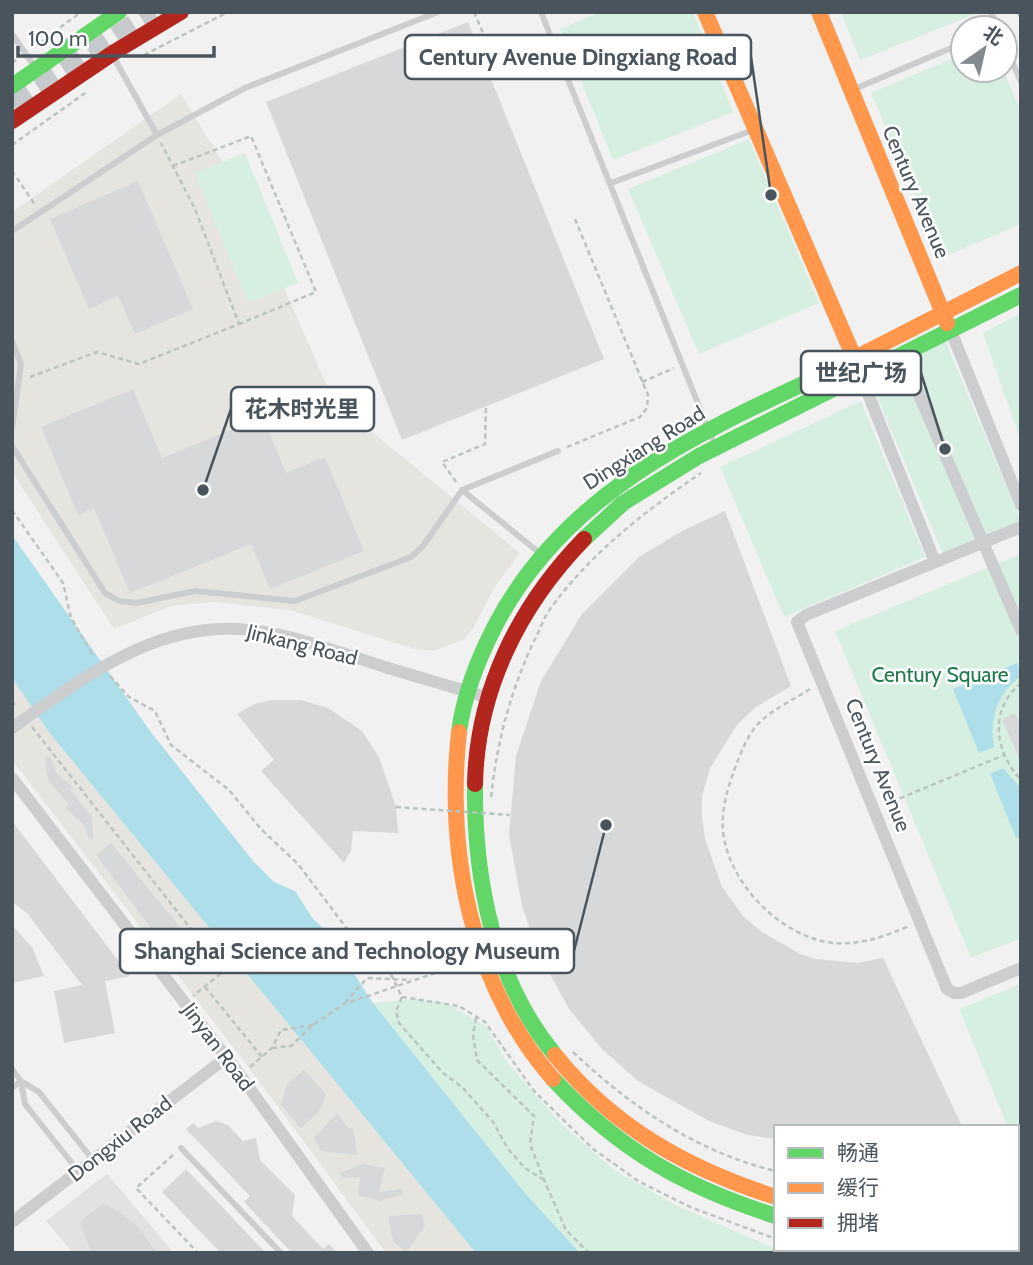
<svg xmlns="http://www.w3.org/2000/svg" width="1033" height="1265" font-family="Cabin,'Noto Sans SC',sans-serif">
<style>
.commercial{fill:#e5e4df}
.education{fill:#e3e2e2}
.green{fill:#d7efe0}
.water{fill:#aedeea}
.building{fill:#d7d8d9}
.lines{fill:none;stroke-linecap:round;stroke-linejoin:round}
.highway-tunnel{stroke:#c7cacc;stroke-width:21;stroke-dasharray:21 10;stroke-linecap:butt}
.path{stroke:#bac4c1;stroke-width:2.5;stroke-dasharray:5 3.5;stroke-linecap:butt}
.lane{stroke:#cbcdcf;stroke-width:6}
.street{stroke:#cbcdcf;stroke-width:12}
.fast{stroke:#63d668;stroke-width:16}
.slow{stroke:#ff974d;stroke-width:16}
.jam{stroke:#b3261e;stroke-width:16}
.path-bridge{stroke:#bac4c1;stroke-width:2.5;stroke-dasharray:5 3.5;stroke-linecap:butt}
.street-bridge{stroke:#cbcdcf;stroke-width:12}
.labels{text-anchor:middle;stroke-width:5;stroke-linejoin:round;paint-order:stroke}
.street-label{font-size:21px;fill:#49545c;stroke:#fff}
.park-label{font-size:21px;fill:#1d7a4a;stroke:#fff}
.leader{fill:none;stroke:#49545c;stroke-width:2.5}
.callout-dot{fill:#49545c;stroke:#fff;stroke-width:2.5}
.callout{fill:#fff;stroke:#49545c;stroke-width:2.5}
.callout-label{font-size:23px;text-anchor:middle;font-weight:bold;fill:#49545c}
</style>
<rect width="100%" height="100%" fill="#f1f1f1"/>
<path class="commercial" d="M181,94L246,201L333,400L520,553L494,588L473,629L463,640L433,651L415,649L290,610L213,602L171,606L114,629L12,472V212Z
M12,678L48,731L476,1253H386L259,1081L12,760Z"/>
<path class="education" d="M107,1174L174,1253H73L46,1221Z"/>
<path class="green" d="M600,12H693L733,112L613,160L560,29Z
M841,12H980L860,60Z
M963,54V70H1003L1021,111V224L941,258L871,93Z
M749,139L819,303L699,354L628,189Z
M245,153L298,283L248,303L195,173Z
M1021,313V441L983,333Z
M945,340L1021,521L943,554L870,379Z
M861,401L925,557L784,617L720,467Z
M1021,554V938L971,958L835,631Z
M1021,984V1134L1017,1136V1127H1008L959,1009Z
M417,999L446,1003L486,1026L506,1061L560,1123L613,1169L677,1206L776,1249L802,1253H580L524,1192L373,1003Z
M1021,1221V1253H911L928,1249H1017V1223Z"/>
<path class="water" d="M12,535L150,731L253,861L274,882L295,891L313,919L327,932L373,1003L524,1192L580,1253H476L48,731L12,678Z
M1017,663L1021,676C997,693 989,719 994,747L979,753L953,689Z
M1003,768L1021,788V837L1016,838L990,774Z"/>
<path class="building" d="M468,22L604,359L402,440L266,102Z
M138,181L193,309L135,334L118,296L89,309L50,219Z
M133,389L162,458L263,417L286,473L325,457L364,551L270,589L251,544L130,593L94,508L78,515L41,427Z
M725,511L791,686L756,707L737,725L710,768L702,796V816L705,839L722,887L744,917L762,932L800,954L816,959L858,963L883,958L961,1124L776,1127V1139L748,1135L709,1121L638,1081L602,1049L569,1009L538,952L522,906L509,834L516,756L541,681L582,614L639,557L684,530Z
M272,700H301L328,708L362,731L379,757L396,807L398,833L353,831L351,850L344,863L261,771L274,760L237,714L254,704Z
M1015,713L1021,727V763L1002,719Z
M50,756L57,774L74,788L70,790L92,817L93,839H89L84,825L65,808L69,805L48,780L45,758Z
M12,821L130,976L105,981L115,1033L64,1043L54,991L82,985L27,913L12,902Z
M111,843L206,959L186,975L96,855Z
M12,925L32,947L44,976L12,983Z
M304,1070L326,1094L319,1112L301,1128L281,1105L287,1084Z
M337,1113L349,1129L353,1127L357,1155L321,1151L314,1138Z
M216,1121L228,1125L243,1141L256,1138L260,1160L295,1195L292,1216L323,1249L329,1244L338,1253H292L244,1202L250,1196L186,1129L193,1123L198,1128Z
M363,1164L385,1168L379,1192L401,1189L404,1194L379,1201L358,1195L360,1177L342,1178L340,1173Z
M186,1169L266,1253H221L162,1192Z
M104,1203L135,1223L157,1253H91L80,1221Z
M422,1214L425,1226L406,1253L393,1241L388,1216Z"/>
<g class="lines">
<path class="highway-tunnel" d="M12,104L154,12"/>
<path class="path" d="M474,12L495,61
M33,48L81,12
M144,55L228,12
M12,63L19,58
M12,145L88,91
M173,166L251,136L316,292L239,324
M12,171L36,206
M30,377L97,352L139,364L239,324L195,209L161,143
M642,382L674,368
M567,447L640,417L647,408L648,395L575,219
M456,482L442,462L485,444L486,406
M12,510L63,583L71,618L94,657
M110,676L129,697L155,711L171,745L229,790L261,829L298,864L366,954L387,966L402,997L396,1011L399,1023L442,1072L463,1088L493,1122L508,1149L525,1168L544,1180
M1021,683C988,710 995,752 1021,780
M810,689C793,700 771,710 757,725C746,738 741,753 735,768C728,787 721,810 723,831C728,881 776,932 826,942C855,947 884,937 909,926
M12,701L17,708
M32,727L224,971L193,996
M491,797C497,742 510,693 533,643C539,632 543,619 550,609C590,554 645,511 701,473
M884,805L1004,755
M205,987L262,1057
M402,997L459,1006L485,1022L534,1091L592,1148L638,1181L690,1207L776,1239
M345,1003L367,978L411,980
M476,1018L473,1035L477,1060L534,1116L530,1144L544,1180L566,1230L589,1253
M272,1048L291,1046L313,1025L344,1004L465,963
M573,1052C630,1106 698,1153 776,1171
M250,1067L272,1048L281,1030L313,1025
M1017,1149L1021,1148
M173,1155L136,1188L198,1253
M1017,1215L1021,1214"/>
<path class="lane" d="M541,12L715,446
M991,12L998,28
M1019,12L1021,15
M12,34L35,67
M1005,45L1021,82
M113,56L157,135
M852,90L963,43
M611,183L753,130
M12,231L157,135L245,88L438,12
M12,341L21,364L12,428
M12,446L105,593L119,601L136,603L195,591L295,601L411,557L423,546L462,490
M541,554L462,490L558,451
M12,1069L21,1081L12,1088
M181,1148L281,1253
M78,1171L25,1104L21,1081L39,1092L93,1160
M829,1249V1253
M979,1249L980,1253"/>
<path class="street" d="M951,331L1021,505
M907,367L1021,630
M861,376L935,562
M1021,527L806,615L797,622L947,989L954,993H961L1021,968
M388,668L486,697
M12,778L240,1075L368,1253
M12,1222L227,1057"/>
<path class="fast" d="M12,86L119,12
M584,539L623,503L699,456L1021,295
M459,732C464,694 478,659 495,626C563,495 691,436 818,377
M475,784C474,879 493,980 555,1055
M553,1079C619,1150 684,1187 776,1216
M1017,1196L1021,1195"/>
<path class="slow" d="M705,12L859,369
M819,12L947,323
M818,377L1021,273
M459,732C446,853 471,985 553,1079
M555,1055C614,1128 688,1169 776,1197"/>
<path class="jam" d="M12,121L116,51L181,12
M475,784C477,690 519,606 584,539
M1017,1175L1021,1173"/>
<path class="path-bridge" d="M396,807L510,815"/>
<path class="street-bridge" d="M12,728C88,674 165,614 264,632C306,639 347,655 388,668"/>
</g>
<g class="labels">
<g class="street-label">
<text transform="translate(916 192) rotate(67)" y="7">Century Avenue</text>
<text transform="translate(644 448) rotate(-32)" y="7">Dingxiang Road</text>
<text transform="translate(302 645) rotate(14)" y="7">Jinkang Road</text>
<text transform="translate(878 765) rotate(68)" y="7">Century Avenue</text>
<text transform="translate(218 1047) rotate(53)" y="7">Jinyan Road</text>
<text transform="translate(120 1139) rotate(-38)" y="7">Dongxiu Road</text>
</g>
<g class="park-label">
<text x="940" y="682">Century Square</text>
</g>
</g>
<path class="leader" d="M771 195L751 57M945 449L921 373M203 490L231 409M606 825L574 951"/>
<g class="callout-dot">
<circle cx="771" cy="195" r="7"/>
<circle cx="945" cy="449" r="7"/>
<circle cx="203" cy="490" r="7"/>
<circle cx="606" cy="825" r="7"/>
</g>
<g class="callout">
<rect x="405" y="35" width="346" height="44" rx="7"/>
<rect x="801" y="351" width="120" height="44" rx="7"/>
<rect x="231" y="387" width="143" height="44" rx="7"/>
<rect x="120" y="929" width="454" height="44" rx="7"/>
</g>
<g class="callout-label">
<text x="578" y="65">Century Avenue Dingxiang Road</text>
<text x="861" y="381">世纪广场</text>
<text x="302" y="417">花木时光里</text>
<text x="347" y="959">Shanghai Science and Technology Museum</text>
</g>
<rect width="1033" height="1265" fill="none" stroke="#49545c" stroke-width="28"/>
<rect x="774" y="1125" width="245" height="126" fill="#ffffff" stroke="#b6bbbe" stroke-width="2"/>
<rect x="788" y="1148" width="35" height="10" fill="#63d668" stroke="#b6bbbe" stroke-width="2"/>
<text x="837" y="1160" font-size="21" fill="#49545c">畅通</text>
<rect x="788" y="1183" width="35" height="10" fill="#ff974d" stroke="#b6bbbe" stroke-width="2"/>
<text x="837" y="1195" font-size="21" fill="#49545c">缓行</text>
<rect x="788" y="1218" width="35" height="10" fill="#b3261e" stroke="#b6bbbe" stroke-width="2"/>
<text x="837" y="1230" font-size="21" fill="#49545c">拥堵</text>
<g transform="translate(984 49) rotate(34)"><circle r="33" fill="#ffffff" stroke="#b6bbbe" stroke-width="2"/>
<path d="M0-5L12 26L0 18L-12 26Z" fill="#848b90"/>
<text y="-10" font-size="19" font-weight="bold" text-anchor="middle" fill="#49545c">北</text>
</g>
<path d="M18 46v10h196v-10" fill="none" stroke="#49545c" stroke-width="3.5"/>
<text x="28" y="46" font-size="21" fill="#49545c" stroke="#ffffff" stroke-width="5" paint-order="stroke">100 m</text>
</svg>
